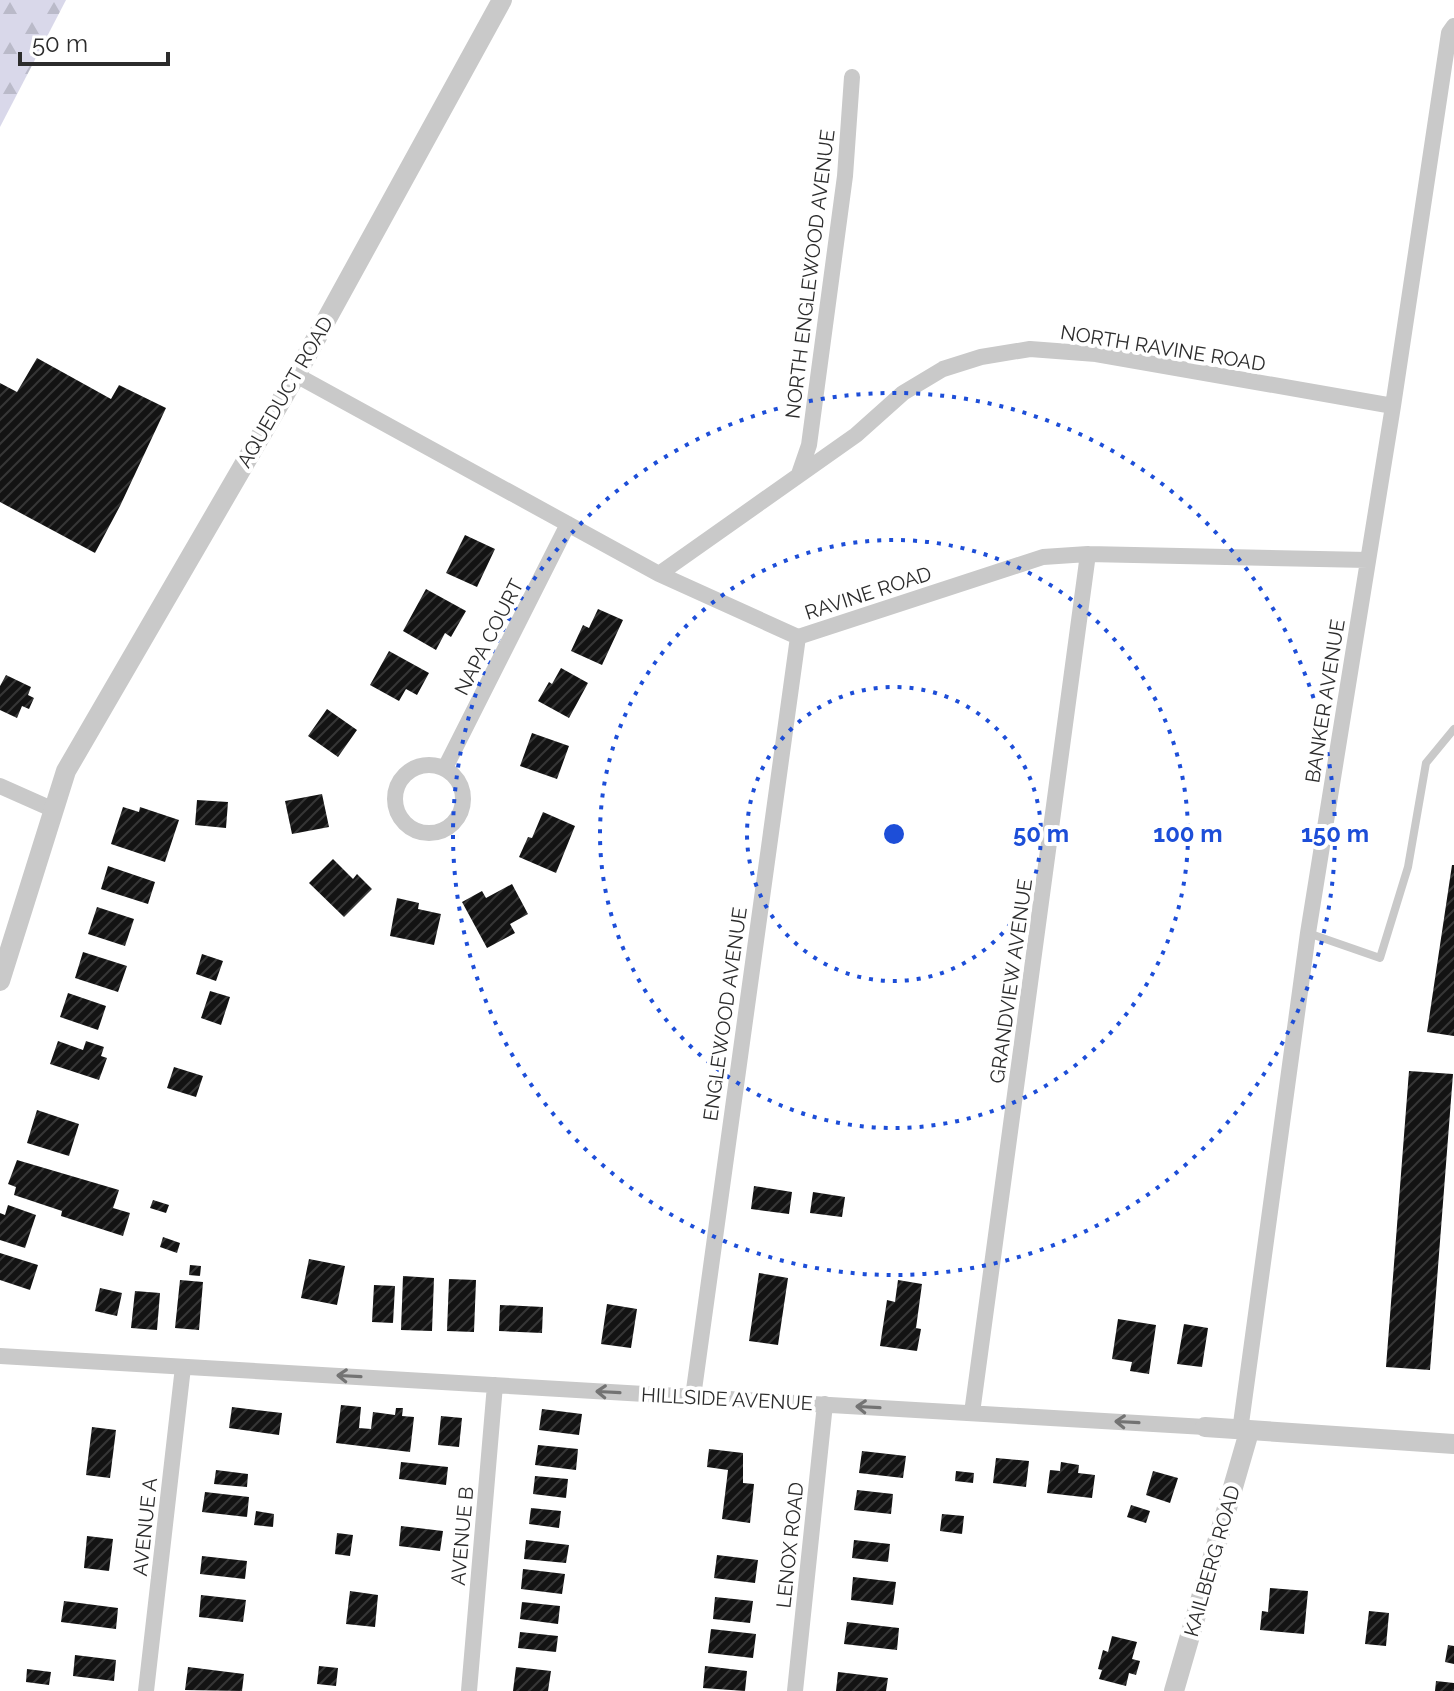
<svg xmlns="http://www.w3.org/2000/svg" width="1454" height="1691" font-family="Raleway,sans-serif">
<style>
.forest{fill:url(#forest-firs)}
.building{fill:url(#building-hatch)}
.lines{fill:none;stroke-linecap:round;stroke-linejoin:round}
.service{stroke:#c9c9c9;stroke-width:8}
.minor{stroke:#c9c9c9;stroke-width:16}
.tertiary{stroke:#c9c9c9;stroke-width:20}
.oneway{stroke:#737373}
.ring{fill:none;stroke:#1d4ed8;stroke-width:4;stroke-dasharray:4 8}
.labels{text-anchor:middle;stroke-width:8;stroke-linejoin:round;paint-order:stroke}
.street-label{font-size:20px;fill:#2c2c2c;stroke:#fff}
.centre{fill:#1d4ed8;stroke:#fff;stroke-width:4}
.ring-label{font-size:24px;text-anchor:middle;font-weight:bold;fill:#1d4ed8;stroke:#fff;stroke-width:8;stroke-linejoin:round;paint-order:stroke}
</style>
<defs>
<pattern id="forest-firs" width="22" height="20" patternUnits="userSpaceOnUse" patternTransform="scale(2)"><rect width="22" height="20" fill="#d9d8ea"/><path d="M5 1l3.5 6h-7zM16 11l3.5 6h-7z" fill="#babac9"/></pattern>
<pattern id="building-hatch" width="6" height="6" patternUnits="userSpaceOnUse" patternTransform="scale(2)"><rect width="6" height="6" fill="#131313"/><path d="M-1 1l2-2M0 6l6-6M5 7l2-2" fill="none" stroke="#363636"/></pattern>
</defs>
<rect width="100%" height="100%" fill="#fff"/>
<path class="forest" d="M0,0H66L0,127Z"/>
<path class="building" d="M37,358L111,399L119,385L166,408L120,506L95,553L0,502V383L17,392Z
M465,535L495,549L477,587L446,573Z
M426,589L466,611L451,637L445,633L436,650L403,631Z
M598,609L623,620L602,665L571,651L583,625L589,628Z
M389,651L429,673L417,695L406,689L399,701L370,685Z
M561,668L588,683L569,718L538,701L549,682L552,684Z
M6,675L31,687L28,695L34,698L29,709L22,706L17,718L0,710V686Z
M327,709L357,730L338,757L308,736Z
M532,733L569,746L557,779L520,766Z
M322,794L329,827L292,834L285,801Z
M197,800L228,802L226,828L195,825Z
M123,807L139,812L140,807L179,820L165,862L111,844Z
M543,812L575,826L556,873L519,857L528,837L532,838Z
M333,859L353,879L357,874L372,889L344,917L309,883Z
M1452,865H1454V1036L1427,1032Z
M108,866L155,882L148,904L101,889Z
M512,884L528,914L510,924L515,933L487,948L462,902L482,891L486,898Z
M397,898L419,903L418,909L441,914L434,945L390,936Z
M97,907L134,919L125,946L88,934Z
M83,952L127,966L118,992L75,978Z
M202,954L223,961L216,981L196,974Z
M210,991L230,997L221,1025L201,1018Z
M68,993L106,1006L98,1030L60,1017Z
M58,1041L83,1050L86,1041L104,1047L101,1056L107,1058L99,1080L50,1064Z
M174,1067L203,1076L196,1097L167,1088Z
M1409,1071L1453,1074L1430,1370L1386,1367Z
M37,1110L79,1124L69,1156L27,1143Z
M17,1160L119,1190L113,1208L130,1213L123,1236L61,1216L62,1211L14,1195L16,1187L8,1184Z
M754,1186L792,1192L789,1214L751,1209Z
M813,1192L845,1197L842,1217L810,1213Z
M153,1200L169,1205L166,1213L150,1208Z
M8,1205L36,1215L25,1248L0,1240V1213L5,1215Z
M163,1237L180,1243L177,1253L160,1247Z
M0,1253L38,1265L30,1290L0,1280Z
M309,1259L345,1266L337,1305L301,1298Z
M190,1265L201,1266L200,1276L189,1275Z
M759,1273L788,1278L778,1345L749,1341Z
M403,1276L434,1278L432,1331L401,1330Z
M449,1279L476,1280L474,1332L447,1331Z
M180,1280L203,1282L199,1330L175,1328Z
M898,1280L922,1284L916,1328L921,1329L917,1351L880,1346L887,1300L895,1302Z
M374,1285L395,1286L393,1323L372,1322Z
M100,1288L122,1293L117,1316L95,1311Z
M135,1291L160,1293L157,1330L131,1328Z
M607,1304L637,1309L631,1348L601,1344Z
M500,1305L543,1307L542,1333L499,1331Z
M1118,1319L1156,1325L1149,1374L1130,1371L1132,1362L1112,1359Z
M1184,1324L1208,1328L1202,1367L1177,1364Z
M341,1405L361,1407L359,1428L371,1429L373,1412L395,1415L396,1408H403L402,1416L414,1417L410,1452L336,1443Z
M232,1407L282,1413L279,1435L229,1428Z
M542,1409L582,1414L579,1435L539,1430Z
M441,1416L462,1418L459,1447L438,1445Z
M92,1427L116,1430L110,1478L86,1475Z
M538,1445L578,1449L576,1470L535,1465Z
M709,1449L743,1453V1483L754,1484L750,1523L722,1519L728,1470L707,1467Z
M862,1451L906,1456L903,1478L859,1473Z
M996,1458L1029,1461L1026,1487L993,1483Z
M401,1462L448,1467L446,1485L399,1479Z
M1061,1462L1079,1465L1078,1473L1095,1475L1092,1498L1047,1493L1050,1470L1060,1471Z
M216,1470L248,1474L247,1487L214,1484Z
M956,1471L974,1473L973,1483L955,1481Z
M1153,1471L1178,1478L1170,1503L1146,1495Z
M535,1476L568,1479L566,1498L533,1494Z
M857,1490L893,1494L891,1514L854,1510Z
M205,1492L249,1497L247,1517L202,1512Z
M1131,1505L1150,1511L1146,1523L1127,1517Z
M531,1508L561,1511L559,1528L529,1524Z
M256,1511L274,1514L273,1527L254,1525Z
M942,1514L964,1516L962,1534L940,1531Z
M401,1526L443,1531L440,1551L399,1546Z
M337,1533L353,1535L350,1556L335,1554Z
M87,1536L113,1539L109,1571L84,1568Z
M526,1540L569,1545L566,1563L524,1559Z
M854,1540L890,1544L888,1562L852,1558Z
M717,1555L758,1560L755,1583L714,1578Z
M202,1556L247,1561L245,1579L200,1574Z
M523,1569L565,1574L562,1594L521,1589Z
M853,1577L896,1582L893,1605L851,1600Z
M1270,1588L1308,1591L1304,1634L1260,1630L1262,1611L1268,1612Z
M350,1591L378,1595L375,1627L346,1624Z
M201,1595L246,1600L243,1622L199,1617Z
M715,1597L753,1601L750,1623L713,1619Z
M64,1601L118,1608L116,1629L61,1622Z
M522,1602L560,1606L558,1624L520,1619Z
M1369,1611L1389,1613L1386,1646L1365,1644Z
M847,1622L899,1628L897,1650L844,1644Z
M711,1629L756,1634L753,1658L708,1653Z
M520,1632L558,1636L556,1652L518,1648Z
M1112,1636L1137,1642L1132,1659L1140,1661L1136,1675L1129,1673L1126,1686L1099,1679L1102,1670L1098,1669L1103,1650L1108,1652Z
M1448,1645L1454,1646V1664L1445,1662Z
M75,1655L116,1660L114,1681L73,1676Z
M319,1666L338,1668L336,1686L317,1684Z
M705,1666L747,1671L745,1691L703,1688Z
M188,1667L244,1674L242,1691L185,1690Z
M516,1667L551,1671L548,1691H513Z
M27,1669L51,1672L49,1685L26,1682Z
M838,1672L888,1678L886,1691H836Z
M1436,1681L1454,1683V1691H1435Z"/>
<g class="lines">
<path class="service" d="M1308,933L1380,958L1408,867L1426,763L1454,729"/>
<path class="minor" d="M296,375L659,574L798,637L1043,557L1088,554L1368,560
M799,474L809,445L845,176L852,77
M659,574L856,435L903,393L943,369L981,357L1030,349L1096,354L1393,406
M395 799a34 34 0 1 1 68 0a34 34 0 1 1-68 0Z
M445,768L568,524
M0,786L54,810
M0,1356L1205,1427
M693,1397L798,637
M972,1413L1088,554
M1240,1431L1308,933L1393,406L1449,33L1454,26
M146,1691L183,1367
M469,1691L495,1385
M795,1691L825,1404"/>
<path class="tertiary" d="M0,981L66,771L296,375L502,0
M1205,1427L1454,1444
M1174,1691L1249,1432"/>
</g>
<defs><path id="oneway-shaft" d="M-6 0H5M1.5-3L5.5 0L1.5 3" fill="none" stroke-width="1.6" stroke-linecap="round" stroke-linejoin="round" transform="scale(2)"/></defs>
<g class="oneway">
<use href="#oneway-shaft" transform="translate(349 1376) rotate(-177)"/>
<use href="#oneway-shaft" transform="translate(608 1392) rotate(-177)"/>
<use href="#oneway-shaft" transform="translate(868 1407) rotate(-177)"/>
<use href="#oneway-shaft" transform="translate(1127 1422) rotate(-177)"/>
</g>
<g class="ring">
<circle cx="894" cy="834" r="147"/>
<circle cx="894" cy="834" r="294"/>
<circle cx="894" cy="834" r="441"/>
</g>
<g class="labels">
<g class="street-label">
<text transform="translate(810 274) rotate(-83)" y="7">NORTH ENGLEWOOD AVENUE</text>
<text transform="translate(1163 348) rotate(9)" y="7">NORTH RAVINE ROAD</text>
<text transform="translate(285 392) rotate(-60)" y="7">AQUEDUCT ROAD</text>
<text transform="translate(868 593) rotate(-18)" y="7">RAVINE ROAD</text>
<text transform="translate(489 637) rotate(-63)" y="7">NAPA COURT</text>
<text transform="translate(1325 701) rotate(-81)" y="7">BANKER AVENUE</text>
<text transform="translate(1011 981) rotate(-82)" y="7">GRANDVIEW AVENUE</text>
<text transform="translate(725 1014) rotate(-82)" y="7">ENGLEWOOD AVENUE</text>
<text transform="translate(727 1399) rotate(3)" y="7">HILLSIDE AVENUE</text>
<text transform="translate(145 1527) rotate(-84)" y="7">AVENUE A</text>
<text transform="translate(462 1536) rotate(-85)" y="7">AVENUE B</text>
<text transform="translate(790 1545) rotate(-84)" y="7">LENOX ROAD</text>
<text transform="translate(1212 1561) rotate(-74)" y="7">KAILBERG ROAD</text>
</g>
</g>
<circle cx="894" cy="834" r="12" class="centre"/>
<g class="ring-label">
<text x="1041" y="842">50 m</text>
<text x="1188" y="842">100 m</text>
<text x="1335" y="842">150 m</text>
</g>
<path d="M20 52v12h148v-12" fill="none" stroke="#2c2c2c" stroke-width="4"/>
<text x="32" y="52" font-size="24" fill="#2c2c2c" stroke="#ffffff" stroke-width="6" paint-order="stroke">50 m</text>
</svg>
